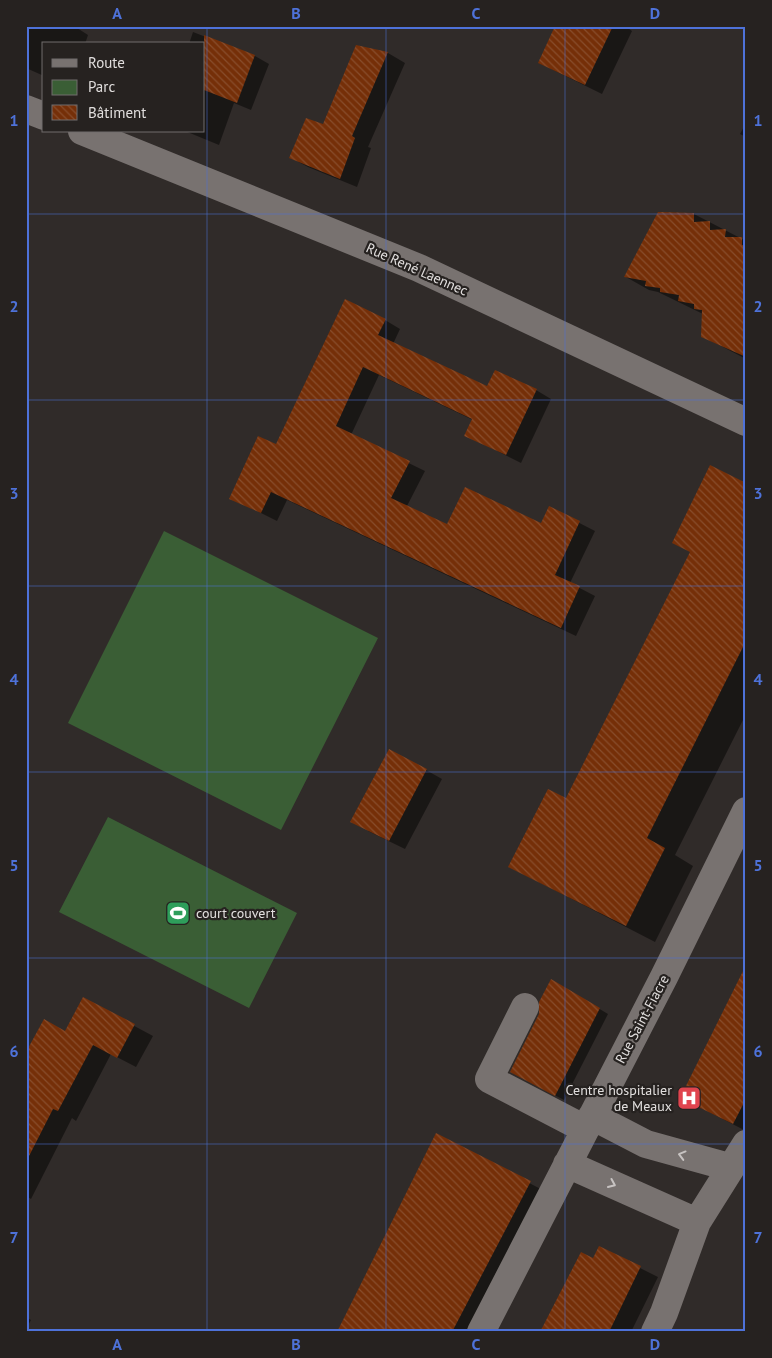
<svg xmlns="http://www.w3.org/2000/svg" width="772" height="1358" font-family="'PT Sans',sans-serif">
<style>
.green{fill:#3a5e35}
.shadow{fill:#0007}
.building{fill:url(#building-back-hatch)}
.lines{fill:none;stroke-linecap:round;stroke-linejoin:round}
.minor{stroke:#787270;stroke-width:28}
.oneway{stroke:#c7c3c2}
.grid{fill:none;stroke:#4e72d9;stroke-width:1;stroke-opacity:0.55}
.labels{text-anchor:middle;stroke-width:4.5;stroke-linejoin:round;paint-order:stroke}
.street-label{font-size:14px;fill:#e1dedd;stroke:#262220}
.poi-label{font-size:14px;fill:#e1dedd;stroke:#262220;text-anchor:start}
.neatline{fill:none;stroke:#4e72d9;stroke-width:2}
.grid-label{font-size:16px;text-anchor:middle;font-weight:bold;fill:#4e72d9}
</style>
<defs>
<pattern id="building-back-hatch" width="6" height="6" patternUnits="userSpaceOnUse" patternTransform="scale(1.25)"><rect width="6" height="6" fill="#752f08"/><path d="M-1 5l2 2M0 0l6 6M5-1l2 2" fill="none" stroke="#884d2c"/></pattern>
</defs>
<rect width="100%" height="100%" fill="#302b29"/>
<path class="green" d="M164,531L378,638L281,830L68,723Z
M108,817L297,913L249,1008L59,912Z"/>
<path class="shadow" d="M26,26H74L88,35L85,44H44V76L26,68Z
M557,26H625L632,31L602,94L539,63Z
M193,32L255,56L269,64L251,110L234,103L219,145L185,131H204V44H189Z
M357,47L388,53L405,63L368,147L371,148L357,187L308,167L291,158L324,126Z
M746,123V137L740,134Z
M694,214L746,241V359L702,336L703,314L658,292L649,290L626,277Z
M385,320L400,329L393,344L488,388L536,390L551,399L521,463L466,435L473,420L379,375L351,435L425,471L407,506L448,526L542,524L550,508L595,531L570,583L595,596L576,636L287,500L277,521L231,498Z
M746,484V714L675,855L693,866L655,942L510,867L567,800L691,553Z
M426,770L442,779L405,849L368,831Z
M746,968V1131L682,1098Z
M551,980L608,1014L564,1100L520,1077Z
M84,999L153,1036L136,1067L111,1054L76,1121L72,1118L31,1199L26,1196V1055L66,1032Z
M437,1135L558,1198L488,1332H338Z
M600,1248L658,1277L631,1332H546Z
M26,1317L31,1320L26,1329Z"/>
<path class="building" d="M555,26H613L585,85L538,63Z
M204,35L255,55L237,103L204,90Z
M356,45L388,52L352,136L355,138L340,179L289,158L306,118L323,124Z
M658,212L694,213V222L710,221V230L726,229L725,237H742V245H746V357L701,337L702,310L694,309V304L678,301L679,295L660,292V288L645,286L646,281L624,277Z
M345,299L386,319L378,335L487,386L495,370L537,389L506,455L464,436L472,419L363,367L336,426L410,461L391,498L447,524L465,487L541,523L549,506L580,521L555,575L580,586L561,628L271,492L261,513L229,499L258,436L276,444Z
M710,465L746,483V641L647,838L665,848L626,926L508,867L548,789L566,798L690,552L672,543Z
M389,749L427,769L389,841L350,822Z
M746,965V1099L733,1124L680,1098Z
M551,979L600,1008L555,1096L510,1072L539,1014V1002Z
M83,997L135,1024L117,1058L93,1045L58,1111L53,1109L26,1162V1052L44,1019L65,1031Z
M436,1133L531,1181L452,1332H337Z
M599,1246L641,1266L609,1332H540L581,1252L593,1258Z"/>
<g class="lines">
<path class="minor" d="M26,109L44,116
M82,131L419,268L746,422
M525,1007L489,1079L585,1129
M592,1116L646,1144L729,1167
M567,1164L697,1222
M481,1332L664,977L746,811
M655,1332L664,1313L697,1222L746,1144"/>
</g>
<defs><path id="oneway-chevron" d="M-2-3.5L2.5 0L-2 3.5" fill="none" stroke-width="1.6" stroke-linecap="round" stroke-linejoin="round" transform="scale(1.25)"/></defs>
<g class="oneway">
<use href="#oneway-chevron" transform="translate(682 1155) rotate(-165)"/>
<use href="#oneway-chevron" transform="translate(612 1184) rotate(24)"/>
</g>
<path class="grid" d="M207,26V1332M386,26V1332M565,26V1332M26,214H746M26,400H746M26,586H746M26,772H746M26,958H746M26,1144H746"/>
<defs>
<g id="stadium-square" transform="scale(1.25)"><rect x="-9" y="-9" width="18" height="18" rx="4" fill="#2e9e5b" stroke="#262220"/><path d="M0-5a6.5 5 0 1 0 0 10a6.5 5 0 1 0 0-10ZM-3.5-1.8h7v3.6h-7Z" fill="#fff"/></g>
<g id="hospital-square" transform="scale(1.25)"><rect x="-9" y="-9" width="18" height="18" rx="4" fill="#e0444e" stroke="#262220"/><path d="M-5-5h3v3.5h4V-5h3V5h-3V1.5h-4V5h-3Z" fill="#fff"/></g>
</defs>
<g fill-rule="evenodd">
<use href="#stadium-square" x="178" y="913"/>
<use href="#hospital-square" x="689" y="1098"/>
</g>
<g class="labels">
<g class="street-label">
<text transform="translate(417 269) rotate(24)" y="5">Rue René Laennec</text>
<text transform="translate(642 1019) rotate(-62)" y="5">Rue Saint-Fiacre</text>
</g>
<g class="poi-label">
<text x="196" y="918">court couvert</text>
<text x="672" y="1095" text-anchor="end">Centre hospitalier<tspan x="672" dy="16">de Meaux</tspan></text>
</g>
</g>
<rect width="772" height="1358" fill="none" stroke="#262220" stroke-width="55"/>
<rect x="42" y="42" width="162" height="90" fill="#262220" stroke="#716d6c"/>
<rect x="52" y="59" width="25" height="8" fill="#787270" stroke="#716d6c"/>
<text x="88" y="68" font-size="15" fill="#e1dedd">Route</text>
<rect x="52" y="80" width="25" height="15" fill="#3a5e35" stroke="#716d6c"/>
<text x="88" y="92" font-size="15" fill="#e1dedd">Parc</text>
<rect x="52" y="105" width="25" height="15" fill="url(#building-back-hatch)" stroke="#716d6c"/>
<text x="88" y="118" font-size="15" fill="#e1dedd">Bâtiment</text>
<rect x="28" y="28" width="716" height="1302" class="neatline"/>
<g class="grid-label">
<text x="117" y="19">A</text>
<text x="296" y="19">B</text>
<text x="476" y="19">C</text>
<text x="655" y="19">D</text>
<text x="14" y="126">1</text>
<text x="758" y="126">1</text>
<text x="14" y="312">2</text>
<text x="758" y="312">2</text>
<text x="14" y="499">3</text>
<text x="758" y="499">3</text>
<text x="14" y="685">4</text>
<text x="758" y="685">4</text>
<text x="14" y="871">5</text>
<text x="758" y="871">5</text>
<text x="14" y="1057">6</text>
<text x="758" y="1057">6</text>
<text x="14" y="1243">7</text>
<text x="758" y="1243">7</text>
<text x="117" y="1350">A</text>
<text x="296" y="1350">B</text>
<text x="476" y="1350">C</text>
<text x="655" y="1350">D</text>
</g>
</svg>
